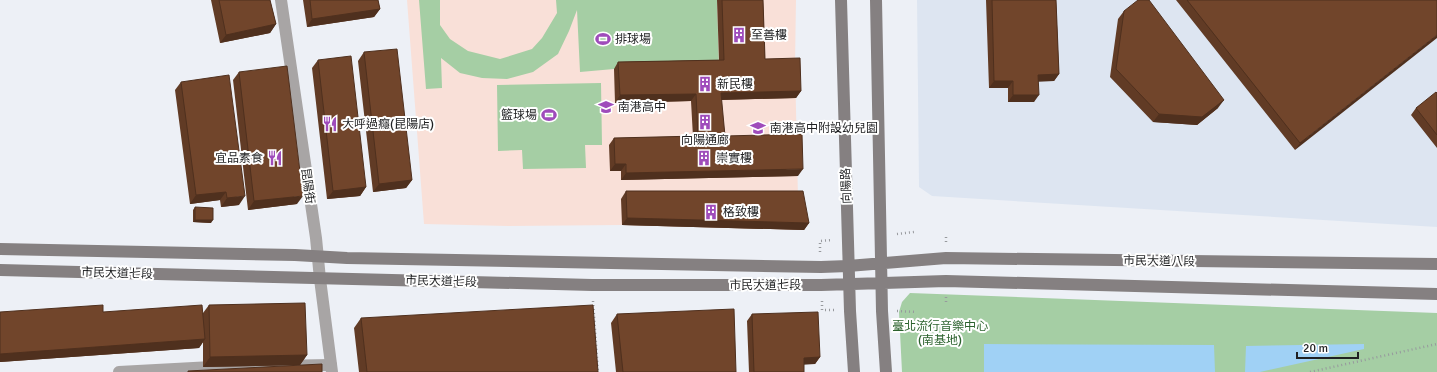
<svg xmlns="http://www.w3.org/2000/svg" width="1437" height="372" font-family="Signika,'Noto Sans TC',sans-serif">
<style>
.built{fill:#dde5f1}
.education{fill:#f9e0d8}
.green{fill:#a5cea4}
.water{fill:#a0d1f5}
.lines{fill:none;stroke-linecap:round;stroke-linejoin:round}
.path{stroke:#97999d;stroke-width:2.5;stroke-dasharray:1 3;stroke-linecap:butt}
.lane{stroke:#a8a5a5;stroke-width:12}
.street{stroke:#a8a5a5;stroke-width:12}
.secondary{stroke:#858081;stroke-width:12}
.wall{fill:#613b25}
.shaded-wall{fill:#4f301e}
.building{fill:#71452b;stroke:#4f301e}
.labels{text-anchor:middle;stroke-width:4;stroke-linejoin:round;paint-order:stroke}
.poi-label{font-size:12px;fill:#1f2022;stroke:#fff;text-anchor:start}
.street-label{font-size:12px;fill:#1f2022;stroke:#fff}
.park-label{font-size:12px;fill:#2c632e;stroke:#fff}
</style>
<rect width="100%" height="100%" fill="#edf0f6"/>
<path class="built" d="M917,0H1437V227L932,196L919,187Z"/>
<path class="education" d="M407,0H796L795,65L798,198L804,230L622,225L508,226L424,224Z"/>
<path class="green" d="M419,0H440V25L450,39L468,51L500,59L532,49L542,38L557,13L556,0H717L719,67L614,69L580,72L577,10L569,31L558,54L533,72L507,79L482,78L460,73L441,58L442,88L426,89Z
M601,83L602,145H585L586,168L523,169L522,150L498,151L497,85Z
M910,293L1437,313V372H902L899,312L902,302Z"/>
<path class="water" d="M984,344L1214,345L1215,372H984Z
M1364,344V349L1260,372H1245L1246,346Z"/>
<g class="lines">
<path class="path" d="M897,234L914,232
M946,242V234
M820,252V241L832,240
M946,297V305
M593,301L598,372
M822,301V310H834
M897,311L917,312
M1310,372L1437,344"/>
<path class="lane" d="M119,372L212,367L331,365"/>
<path class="street" d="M281,0L316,238L320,279L332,372"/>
<path class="secondary" d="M841,0L850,311L854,372
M876,0L882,311L886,372
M0,249L295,255L347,258L821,267L848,266L946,258L1437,264
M0,270L592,285H821L946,281L1437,294"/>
</g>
<path class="wall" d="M211,0H270L276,24L270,33L220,43Z
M303,0H378L380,9L374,17L307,27Z
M717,0H763L765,59L801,91L796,98L721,100L725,136L798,176L621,180V171H610L609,145L614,138L693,137L691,101L615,103L614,69L618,62L719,60Z
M986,0H1056L1059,74L1054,81H1038L1034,102H1008V88H989Z
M1176,0H1437L1295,150Z
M1124,11L1218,108L1197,125L1153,122L1110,77L1118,19Z
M364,52L412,180L406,188L373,192L358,61Z
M318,60L366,187L360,196L327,199L312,68Z
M239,72L297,204L248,210L233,80Z
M181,82L239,205L221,207L220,200L190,204L175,90Z
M1437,93V148L1411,115L1416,108Z
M626,191L809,223L804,230L622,225L621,199Z
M195,207L211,223L193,222V210Z
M209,305L307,355L300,365L203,367V342L199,348L0,362V312L203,313Z
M617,314L736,372H616L611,323Z
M752,314L820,357L815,364H804V372H749L747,321Z
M361,318L598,372H359L354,328Z"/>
<path class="shaded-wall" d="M380,9L374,17L307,27L312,19Z
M276,24L270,33L220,43L226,35Z
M1437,35V38L1295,150L1300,143Z
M1059,74L1054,81L1033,82L1038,75Z
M994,81H1013L1008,88H989Z
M801,91L796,98L716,100L721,93Z
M696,94L691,101L615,103L620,95Z
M1013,95H1039L1034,102H1008Z
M1224,100L1218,108L1197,125L1153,122L1159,114Z
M615,164H626L621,171H610Z
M803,169L798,176L621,180L626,173Z
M412,180L406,188L373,192L379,184Z
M366,187L360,196L327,199L333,191Z
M226,192L220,200L190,204L196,195Z
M245,196L239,205L221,207L227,198Z
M303,196L297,204L248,210L254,201Z
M627,218L809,223L804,230L622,225Z
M195,220H213L211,223L193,222Z
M205,339L199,348L0,362V354Z
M307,355L300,365L203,367L210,357Z
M820,357L815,364L799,365L804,358Z"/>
<path class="building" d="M219,0H270L276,24L226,35Z
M310,0H378L380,9L312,19Z
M722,0H763L765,59L800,58L801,91L721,93L725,136L802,134L803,169L626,173V164H615L614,138L698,136L696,94L620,95L618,62L724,60Z
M992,0H1056L1059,74L1038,75L1039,95H1013V81H994Z
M1138,0H1149L1224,100L1202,117L1159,114L1116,69L1124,11Z
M1187,0H1437V35L1300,143Z
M397,49L412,180L379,184L364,52Z
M351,56L366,187L333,191L318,60Z
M287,66L303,196L254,201L239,72Z
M229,75L245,196L227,198L226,192L196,195L181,82Z
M1436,92L1437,93V135L1416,108Z
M626,191H803L809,223L627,218Z
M195,207L213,208V220H195Z
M305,303L307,355L210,357L209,305Z
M103,305V312L202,305L205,339L0,354V312Z
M593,305L598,372H367L361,318Z
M734,309L736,372H623L617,314Z
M818,312L820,357L804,358V372H754L752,314Z
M322,364V372H188V371Z"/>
<defs>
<g id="building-bare" transform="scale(1.2)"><path d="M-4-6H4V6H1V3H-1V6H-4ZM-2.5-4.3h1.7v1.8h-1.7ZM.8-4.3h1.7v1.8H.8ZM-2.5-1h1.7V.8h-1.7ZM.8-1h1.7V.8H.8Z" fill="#9f4cbb" stroke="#fff" stroke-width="2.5" paint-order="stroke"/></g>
<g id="stadium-bare" transform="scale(1.2)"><path d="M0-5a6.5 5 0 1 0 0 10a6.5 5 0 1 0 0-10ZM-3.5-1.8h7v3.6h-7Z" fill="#9f4cbb" stroke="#fff" stroke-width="2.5" paint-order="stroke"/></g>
<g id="school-bare" transform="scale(1.2)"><path d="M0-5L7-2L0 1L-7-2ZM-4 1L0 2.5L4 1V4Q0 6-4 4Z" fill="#9f4cbb" stroke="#fff" stroke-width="2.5" paint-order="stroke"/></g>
<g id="restaurant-bare" transform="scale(1.2)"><path d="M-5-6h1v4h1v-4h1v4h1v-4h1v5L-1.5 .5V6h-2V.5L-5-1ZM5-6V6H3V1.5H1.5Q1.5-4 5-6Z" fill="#9f4cbb" stroke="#fff" stroke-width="2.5" paint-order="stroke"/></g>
</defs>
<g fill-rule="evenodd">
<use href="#building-bare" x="739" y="35"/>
<use href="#stadium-bare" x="603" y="39"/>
<use href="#building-bare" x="705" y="84"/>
<use href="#school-bare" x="606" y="107"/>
<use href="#stadium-bare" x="549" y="115"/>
<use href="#building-bare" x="705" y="122"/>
<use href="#restaurant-bare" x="330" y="124"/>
<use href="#school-bare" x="758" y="128"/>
<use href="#restaurant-bare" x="275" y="158"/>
<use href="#building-bare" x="704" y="158"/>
<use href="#building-bare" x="711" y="212"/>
</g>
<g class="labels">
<g class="poi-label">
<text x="751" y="39">至善樓</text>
<text x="615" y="43">排球場</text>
<text x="717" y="88">新民樓</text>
<text x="618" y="111">南港高中</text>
<text x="537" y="119" text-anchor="end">籃球場</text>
<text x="342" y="128">大呼過癮(昆陽店)</text>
<text x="770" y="132">南港高中附設幼兒園</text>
<text x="705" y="144" text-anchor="middle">向陽通廊</text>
<text x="263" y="162" text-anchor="end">宜品素食</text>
<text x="716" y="162">崇實樓</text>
<text x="723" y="216">格致樓</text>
</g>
<g class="street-label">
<text transform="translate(308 186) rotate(82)" y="4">昆陽街</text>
<text transform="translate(846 186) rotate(-92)" y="4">向陽路</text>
<text transform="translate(1159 261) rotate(1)" y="4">市民大道八段</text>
<text transform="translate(117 273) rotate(2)" y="4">市民大道七段</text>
<text transform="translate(441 281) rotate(2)" y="4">市民大道七段</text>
<text x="765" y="289">市民大道七段</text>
</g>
<g class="park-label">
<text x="940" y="330">臺北流行音樂中心<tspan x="940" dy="14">(南基地)</tspan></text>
</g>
</g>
<path d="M1297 352v6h61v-6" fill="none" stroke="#1f2022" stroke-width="2"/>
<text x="1303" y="352" font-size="12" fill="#1f2022" stroke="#ffffff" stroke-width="3" paint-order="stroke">20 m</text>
</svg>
